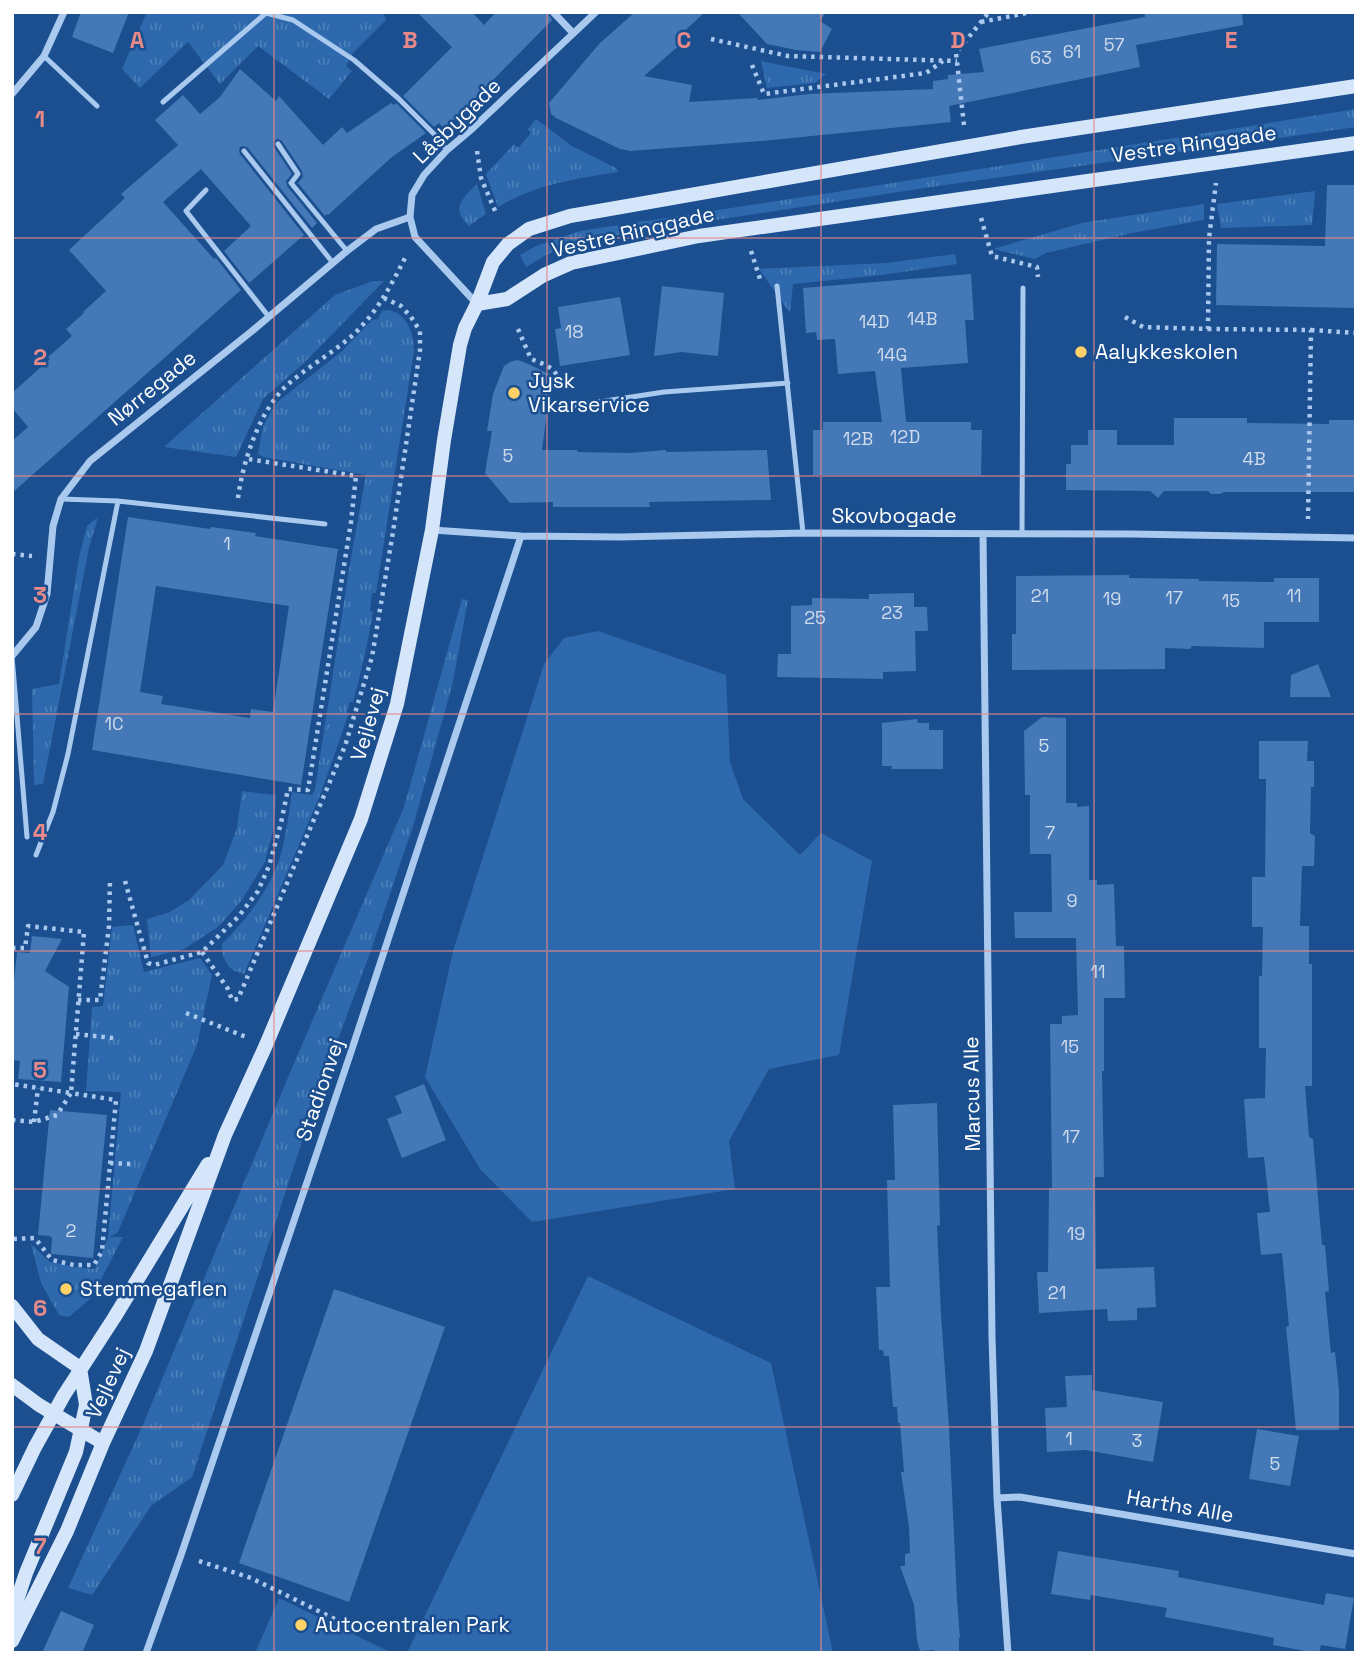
<svg xmlns="http://www.w3.org/2000/svg" width="1368" height="1665" font-family="'Space Grotesk',sans-serif">
<style>
.grass{fill:url(#grass-tufts)}
.garden{fill:#2e69ad}
.building{fill:#4478b7;fill-rule:evenodd}
.lines{fill:none;stroke-linecap:round;stroke-linejoin:round}
.path{stroke:#a9c9ee;stroke-width:4.5;stroke-dasharray:3.5 5;stroke-linecap:butt}
.lane{stroke:#a9c9ee;stroke-width:5}
.street{stroke:#a9c9ee;stroke-width:7}
.secondary{stroke:#d6e6fa;stroke-width:14}
.grid{fill:none;stroke:#e88989;stroke-width:2;stroke-opacity:0.55}
.poi-dot{fill:#ffd166;stroke:#1b4f8f;stroke-width:2.5}
.labels{text-anchor:middle;stroke-width:5;stroke-linejoin:round;paint-order:stroke}
.number-label{font-size:18px;fill:#d0dded}
.street-label{font-size:21px;fill:#fff;stroke:#1b4f8f}
.poi-label{font-size:21px;fill:#fff;stroke:#1b4f8f;text-anchor:start}
.grid-label{font-size:23px;text-anchor:middle;font-weight:bold;fill:#e88989;stroke:#1b4f8f;stroke-width:5;stroke-linejoin:round;paint-order:stroke}
</style>
<defs>
<pattern id="grass-tufts" width="24" height="20" patternUnits="userSpaceOnUse" patternTransform="scale(1.75)"><rect width="24" height="20" fill="#2e69ad"/><path d="M3 7l-1-3M5 7V3M7 7l1-3M15 17l-1-3M17 17v-4M19 17l1-3" fill="none" stroke="#4d80b9"/></pattern>
</defs>
<rect width="100%" height="100%" fill="#1b4f8f"/>
<path class="grass" d="M147,12H383L386,20L353,53L346,66L352,71L329,99L258,46L220,84L188,42L140,88L122,69Z
M761,61L826,74L815,83L767,88Z
M1356,109V127L945,185L578,241L546,255L526,267L520,255L536,246L580,231L836,192Z
M536,119L572,146L616,168L618,172C574,179 537,184 498,207L486,174L514,144L518,148L531,133L528,129Z
M477,184L486,214L469,226C450,208 462,199 477,184Z
M1315,191L1312,225L1221,228L1217,204Z
M1204,204V220L1132,233L1046,253L1035,259L993,249L1082,223Z
M955,254L957,264L882,275L793,284L790,313L759,269L886,263Z
M373,281H384L305,362L263,399L236,457L164,447L335,295Z
M387,310C407,312 414,334 414,351L376,593H372L370,611L373,612C368,643 361,673 353,702H350L347,712L349,713L321,793L244,974C240,972 236,972 233,970C225,965 221,952 222,944C247,919 269,891 280,857C286,836 289,814 292,792L312,795L315,789L350,563L366,475L263,457L258,454L263,426L276,403L341,352L372,320L378,319L382,311Z
M98,517L89,548L43,784L34,785L32,689L59,684L79,557L87,526Z
M462,599L468,600L453,682L414,823L370,953L319,1090L192,1477L151,1506L92,1595L68,1588L142,1427L286,1082L404,807Z
M242,791L276,795L274,827L265,862L242,900L218,927L184,949L151,957L147,919L170,912L189,900L223,865L237,828Z
M133,925L144,972L200,958L212,975L197,1045L118,1232L110,1237H123L92,1297L69,1317L59,1315L41,1283L31,1244L50,1262L81,1268L95,1269L108,1238L121,1092L86,1091L92,1007L103,1006L112,927Z"/>
<path class="garden" d="M598,631L726,675L730,762L743,799L800,855L821,833L872,861L839,1055L769,1069L729,1141L735,1189L532,1222L480,1169L425,1077L453,951L544,664L564,638Z
M588,1276L771,1363L833,1653H407Z
M279,1598L392,1653H393H255Z"/>
<path class="building" d="M81,12H129L113,53L72,37Z
M417,12H472L484,25L496,12H547L552,20L445,129L439,123L434,127L403,96L452,47Z
M635,12H705L678,37L682,43L644,76L692,85L689,102L757,98L758,100L809,94L933,89V81L948,79V75L984,72L979,49L1145,17L1144,12H1242L1243,25L1136,45L1140,67L949,106L951,122L761,141L630,151L620,149L556,118L551,114L549,103L599,44Z
M737,12H826L820,21L832,29L820,52L796,50L767,44Z
M240,69L276,101L279,96L323,145L342,127L347,133L391,103L394,105L396,103L426,133L392,157L328,215L327,214L325,216L298,183L303,177L302,171L282,141L278,139L275,140L273,144L274,147L292,174L286,181L287,186L317,223L312,228L248,148L244,146L240,147L239,151L240,154L304,235L249,283L224,251L251,226L201,169L163,202L214,259L216,258L241,290L12,493V441L28,427L12,408V393L50,359L48,357L72,336L66,329L84,313L83,312L106,291L69,250L125,198L121,194L178,145L155,120L183,95L200,114L220,97Z
M1327,185H1356V308L1216,305L1217,244L1325,246Z
M971,274L974,320H965L968,363L901,368L906,422H971V430H982L981,475H813V430H823V422H882L875,371L838,374L835,339L817,340L816,332L806,333L803,288Z
M662,286L724,293L718,356L681,352L654,356Z
M620,297L630,355L560,366L555,329L561,328L558,307Z
M517,360L524,362L555,377L550,389L542,450H578L577,452L630,453L666,450V452L767,450L771,500L649,502L650,507H553V502L510,503L485,473L492,431H487L493,394L504,366L510,362Z
M1174,418H1247V423L1329,424V420H1356V492H1224L1220,494H1211L1208,491H1164L1158,498L1150,491L1066,490V464H1071V445H1088V430H1117V445H1174Z
M128,517L210,529L211,527L256,533L255,536L338,549L301,785L92,750ZM156,586L289,606L273,712L251,709L250,718L161,704L163,696L140,692Z
M1129,575V578L1199,579V581L1274,582V578H1319V622H1264V648L1192,646L1190,649L1165,648V669L1012,670V634H1016V576Z
M914,593V607H927L928,631H915L916,671L883,672V679L777,677L778,654H791V606L812,605V598L869,599V594Z
M1318,664L1331,697H1290L1291,675Z
M1042,717L1066,718V803H1077V807L1089,806V880H1097V885L1114,884L1116,946H1124L1125,998H1104V1071H1102L1104,1177H1095L1096,1269L1154,1267L1156,1307L1137,1308V1320L1108,1321L1107,1309L1039,1313L1037,1272H1048L1049,1188H1052L1050,1024H1062V1016L1078,1015L1076,938H1015L1014,912H1052L1051,854H1030V795H1025L1024,731Z
M917,719L918,723H929V730H943V769H891L892,766H882V723Z
M1259,741H1308L1307,761H1314V787H1311L1310,833L1315,836L1314,866H1302L1300,926H1309V964H1312V1086H1305L1309,1137L1313,1139L1322,1245H1325L1329,1291L1325,1292L1331,1353L1335,1352L1339,1390V1430H1296L1286,1327L1289,1326L1282,1253L1261,1255L1257,1213L1270,1212L1264,1157L1248,1158L1244,1099L1265,1098L1266,1048H1259V976H1262L1263,927H1252V877H1265L1266,779H1259Z
M32,936L62,939L45,971L69,987L61,1082L18,1079L20,1061L12,1060V999L17,952L30,953Z
M424,1084L446,1140L402,1158L387,1119L402,1113L395,1096Z
M937,1103L940,1225L937,1226L941,1314L949,1428L957,1600L960,1638H959V1653H935L934,1650L920,1651L917,1640L914,1605L900,1566H905V1554L910,1553L909,1527L901,1472H904L900,1423H898L897,1407H893L889,1356H884L883,1350H879L876,1287H890L887,1180H895L893,1105Z
M50,1110L107,1115L93,1258L51,1254L52,1238L50,1236L38,1235Z
M334,1289L445,1327L349,1602L239,1563Z
M1092,1375V1390L1163,1402L1153,1462L1085,1450L1047,1452L1045,1408L1067,1407L1065,1376Z
M1257,1429L1299,1436L1290,1486L1249,1479Z
M1058,1551L1179,1571L1178,1577L1324,1605L1326,1593L1354,1598L1345,1649L1321,1645L1319,1653H1316L1273,1645L1274,1638L1165,1617L1167,1608L1091,1595L1090,1600L1051,1594Z
M61,1611L94,1625L82,1653H42Z"/>
<g class="lines">
<path class="path" d="M981,22L1032,12
M711,39L788,56L957,61
M752,65L764,94L926,73L943,61
M964,125L956,53L989,12
M477,151L481,178L496,213
M981,218L992,256L1037,267L1038,277
M751,251L760,279
M1125,317L1143,327L1208,329L1209,238L1216,183
M518,329L531,359C549,366 557,368 562,389
M1208,329L1311,330L1308,519
M1311,330L1356,333
M238,498C243,461 259,412 286,386C307,367 333,353 354,334C378,311 393,282 407,254
M12,554L32,556
M125,881L148,963L154,965L202,952L238,917L258,891L269,866L281,823L288,789L308,790L351,522L356,476L248,459
M12,948H25L28,926L84,932L71,1093L12,1084
M202,952L228,989L232,1000L238,999L345,746L372,657L393,532L420,350V331L411,317L401,306L384,298
M78,1000H100L109,926L110,879
M186,1013L246,1037
M76,1034L113,1038
M12,1120L34,1122L57,1115L71,1093L116,1100L102,1251L94,1265H74L52,1260L35,1238L12,1239
M34,1122L38,1088
M110,1163L130,1164
M199,1561L251,1578L349,1626"/>
<path class="lane" d="M44,56L97,106
M163,102L266,13L293,20L354,60L398,98L434,134L447,150
M278,144L298,174L291,183L347,251
M244,151L333,263
M206,190L186,211L269,317
M777,286L803,533
M566,407L664,392L788,383
M61,499L118,501L325,524
M1022,534L1023,288
M12,656L27,837
M36,855L53,812L68,754L118,501"/>
<path class="street" d="M553,12L573,33
M12,94L44,56L64,12
M477,304L415,237L410,217L412,195L424,175L447,150L473,128L596,12
M432,530L521,536L620,537L803,533L1132,534L1356,538
M983,534L992,1337L997,1498L1008,1653
M12,656L36,627L47,594L53,526L61,499L90,461L252,331L347,251L376,229L410,217
M997,1498L1020,1497L1356,1554
M146,1653L181,1555L351,1052L521,536"/>
<path class="secondary" d="M477,304L507,299L544,275L571,263L699,236L1356,143
M12,1306L38,1339L80,1368
M12,1385L39,1405L103,1443
M12,1495L35,1447L64,1395L114,1318L208,1164
M12,1615L26,1573L76,1452L86,1405L80,1368
M12,1641L67,1531L103,1443L146,1351L225,1135L266,1045L361,819L397,704L432,530L444,440L460,345L465,328L477,304L493,262L508,244L529,229L570,216L1021,137L1356,86"/>
</g>
<path class="grid" d="M274,12V1653M547,12V1653M821,12V1653M1094,12V1653M12,238H1356M12,476H1356M12,714H1356M12,951H1356M12,1189H1356M12,1427H1356"/>
<g class="poi-dot">
<circle cx="1081" cy="352" r="7"/>
<circle cx="514" cy="393" r="7"/>
<circle cx="66" cy="1289" r="7"/>
<circle cx="301" cy="1625" r="7"/>
</g>
<g class="labels">
<g class="number-label">
<text x="1114" y="51">57</text>
<text x="1072" y="58">61</text>
<text x="1041" y="64">63</text>
<text x="922" y="325">14B</text>
<text x="874" y="328">14D</text>
<text x="574" y="338">18</text>
<text x="892" y="361">14G</text>
<text x="905" y="443">12D</text>
<text x="858" y="445">12B</text>
<text x="508" y="462">5</text>
<text x="1254" y="465">4B</text>
<text x="227" y="550">1</text>
<text x="1040" y="602">21</text>
<text x="1294" y="602">11</text>
<text x="1174" y="604">17</text>
<text x="1112" y="605">19</text>
<text x="1231" y="607">15</text>
<text x="892" y="619">23</text>
<text x="815" y="624">25</text>
<text x="114" y="730">1C</text>
<text x="1044" y="752">5</text>
<text x="1050" y="839">7</text>
<text x="1072" y="907">9</text>
<text x="1098" y="978">11</text>
<text x="1070" y="1053">15</text>
<text x="1071" y="1143">17</text>
<text x="71" y="1237">2</text>
<text x="1076" y="1240">19</text>
<text x="1057" y="1299">21</text>
<text x="1069" y="1445">1</text>
<text x="1137" y="1447">3</text>
<text x="1275" y="1470">5</text>
</g>
<g class="street-label">
<text transform="translate(457 121) rotate(-44)" y="7">Låsbygade</text>
<text transform="translate(1194 144) rotate(-8)" y="7">Vestre Ringgade</text>
<text transform="translate(633 232) rotate(-13)" y="7">Vestre Ringgade</text>
<text transform="translate(152 388) rotate(-39)" y="7">Nørregade</text>
<text x="894" y="523">Skovbogade</text>
<text transform="translate(368 724) rotate(-74)" y="7">Vejlevej</text>
<text transform="translate(320 1090) rotate(-71)" y="7">Stadionvej</text>
<text transform="translate(972 1094) rotate(-91)" y="7">Marcus Alle</text>
<text transform="translate(108 1383) rotate(-65)" y="7">Vejlevej</text>
<text transform="translate(1180 1506) rotate(10)" y="7">Harths Alle</text>
</g>
<g class="poi-label">
<text x="1095" y="359">Aalykkeskolen</text>
<text x="528" y="388">Jysk<tspan x="528" dy="24">Vikarservice</tspan></text>
<text x="80" y="1296">Stemmegaflen</text>
<text x="315" y="1632">Autocentralen Park</text>
</g>
</g>
<g class="grid-label">
<text x="137" y="48">A</text>
<text x="410" y="48">B</text>
<text x="684" y="48">C</text>
<text x="958" y="48">D</text>
<text x="1231" y="48">E</text>
<text x="40" y="127">1</text>
<text x="40" y="365">2</text>
<text x="40" y="603">3</text>
<text x="40" y="840">4</text>
<text x="40" y="1078">5</text>
<text x="40" y="1316">6</text>
<text x="40" y="1554">7</text>
</g>
<rect width="1368" height="1665" fill="none" stroke="#ffffff" stroke-width="28"/>
</svg>
